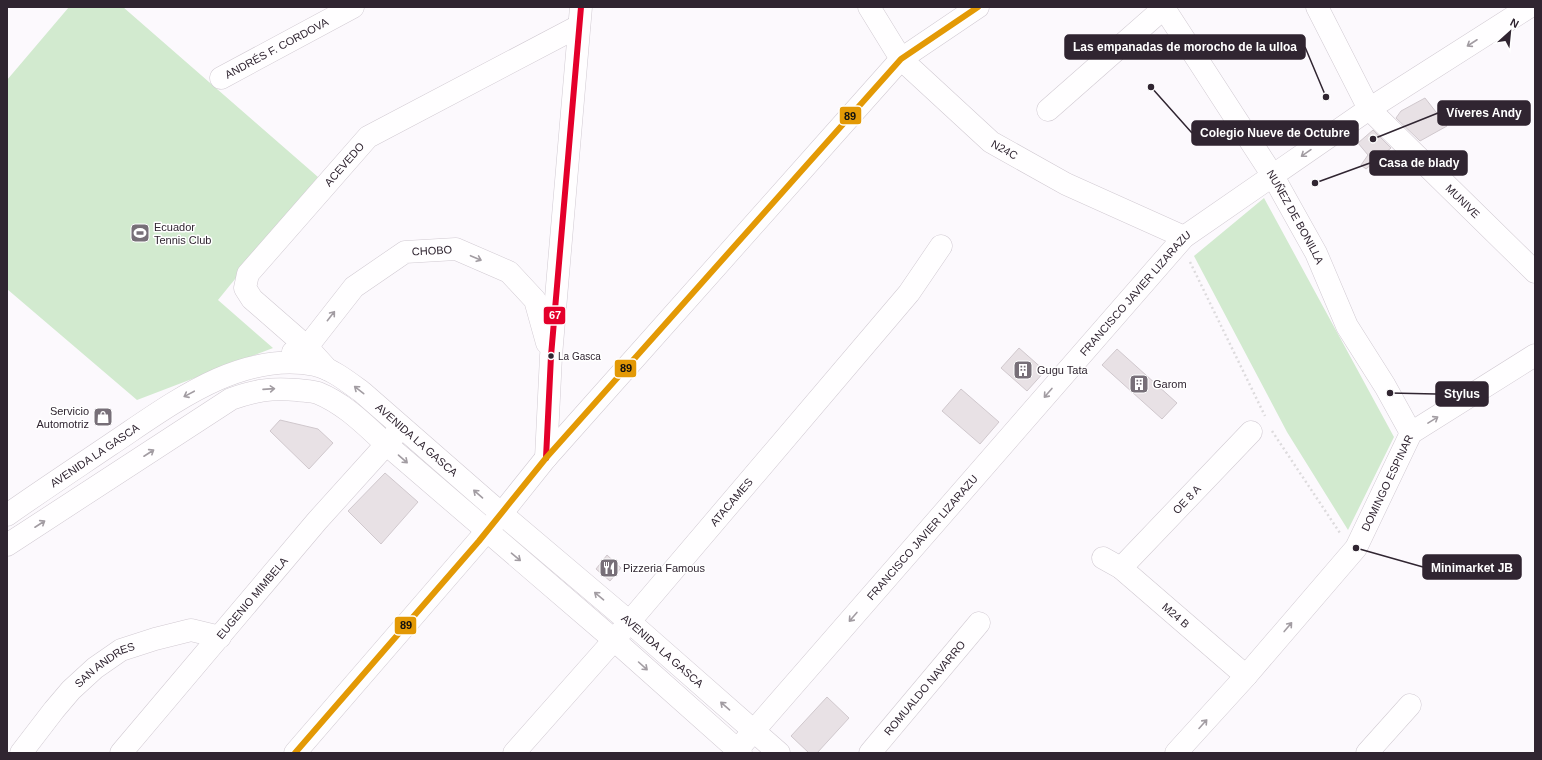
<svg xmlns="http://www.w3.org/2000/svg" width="1542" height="760" font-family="Arial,sans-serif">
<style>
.green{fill:#d2eacf}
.building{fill:#e8e1e5;stroke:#d0c8cd}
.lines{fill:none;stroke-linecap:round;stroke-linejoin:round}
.minor-casing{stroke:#d1cad2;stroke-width:23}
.tertiary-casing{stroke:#d1cad2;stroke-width:23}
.secondary-casing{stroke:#d1cad2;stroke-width:23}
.path{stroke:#dddbdd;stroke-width:2.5;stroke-dasharray:2 3;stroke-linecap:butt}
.minor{stroke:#fffeff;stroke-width:22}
.tertiary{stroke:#fffeff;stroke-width:22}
.secondary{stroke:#fffeff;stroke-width:22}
.bus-1-casing{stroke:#fff;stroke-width:9}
.bus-2-casing{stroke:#fff;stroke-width:9}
.bus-1{stroke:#e4002b;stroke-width:6}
.bus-2{stroke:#e39905;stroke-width:6}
.oneway{stroke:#a29ca2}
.bus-dot{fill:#302531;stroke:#fff;stroke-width:1.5}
.labels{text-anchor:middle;stroke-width:3;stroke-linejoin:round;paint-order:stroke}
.bus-label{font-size:10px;fill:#302531;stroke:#fff;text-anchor:start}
.street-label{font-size:11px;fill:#302531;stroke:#fff}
.poi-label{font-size:11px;fill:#302531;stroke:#fff;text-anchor:start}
.leader{fill:none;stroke:#302531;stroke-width:1.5}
.callout-dot{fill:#302531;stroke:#fff;stroke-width:1.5}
.callout{fill:#302531;stroke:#302531;stroke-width:1.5}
.callout-label{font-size:12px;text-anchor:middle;font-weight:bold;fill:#fff}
.line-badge{stroke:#fff;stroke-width:1.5}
.badge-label{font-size:11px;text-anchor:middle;font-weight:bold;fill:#fff}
.pale-badge-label{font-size:11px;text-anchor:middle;font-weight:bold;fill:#111}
</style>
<rect width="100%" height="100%" fill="#fcf9fd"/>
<path class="green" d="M69,7H123L318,177L218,300L273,348L137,400L7,289V80Z
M1264,198L1394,437L1348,530L1287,432L1194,256Z"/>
<path class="building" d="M1425,98L1447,126L1420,141L1396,118L1401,111Z
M1373,130L1391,148L1366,169L1361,165L1368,155L1358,143Z
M1019,348L1045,371L1027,391L1001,368Z
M1117,349L1177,403L1162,419L1102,365Z
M961,389L999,422L980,444L942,411Z
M280,420L318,429L333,443L309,469L270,431Z
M385,473L418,502L381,544L348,511Z
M607,555L621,568L610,581L596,569Z
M827,697L849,718L817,753H809L791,736Z"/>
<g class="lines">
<g class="minor-casing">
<g id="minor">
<path id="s1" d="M869,7L901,59L991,142L1066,184L1184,237"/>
<path id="s2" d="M1317,7L1369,109L1535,272"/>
<path id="s3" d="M1164,8L1273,176L1316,253L1347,326L1385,386L1411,433"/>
<path id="s4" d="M221,78L353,7"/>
<path d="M1048,110L1165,7"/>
<path id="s5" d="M293,352L307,347L354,287L405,252L456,249L509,272L535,300L547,343"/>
<path id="s6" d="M327,369L307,347L252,299L245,288L248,274L368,137L579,26"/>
<path d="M546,458L551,356L581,7"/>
<path d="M490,528L546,458L901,59L978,7"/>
<path id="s7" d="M1103,558L1121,568L1246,676"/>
<path id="s8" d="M1121,568L1251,432"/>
<path id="s9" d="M21,753L54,710L71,690L95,668L121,650L155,639L191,630L220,637"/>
<path id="s10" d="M121,753L317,521L401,428"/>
<path id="s11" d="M514,753L614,640L909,293L941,246"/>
<path id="s12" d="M870,753L979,623"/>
<path d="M1367,753L1410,705"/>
</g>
</g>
<g class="tertiary-casing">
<g id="tertiary">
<path id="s13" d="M737,750L1184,237L1369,109L1529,7"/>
<path d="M295,753L486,532"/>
<path id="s14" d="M1176,753L1246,676L1356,548L1411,433L1535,355"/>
</g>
</g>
<g class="secondary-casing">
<g id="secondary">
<path id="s15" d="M7,515C41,491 76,468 110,445C169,406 239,350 315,365C332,369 347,381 362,392L489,503L639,630L779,753"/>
<path d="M7,545L231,399C256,390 271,388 297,390C304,391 312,391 318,393C345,404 365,425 386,444L614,640L741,753"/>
</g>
</g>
<path class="path" d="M1190,262L1265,416
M1272,431L1340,533"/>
<use href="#minor" class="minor"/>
<use href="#tertiary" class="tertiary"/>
<use href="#secondary" class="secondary"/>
<g class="bus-1-casing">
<path id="bus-1" d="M546,458L551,356L581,7"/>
</g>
<g class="bus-2-casing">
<path id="bus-2" d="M295,753L479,541L546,458L901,59L978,7"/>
</g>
<use href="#bus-1" class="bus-1"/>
<use href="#bus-2" class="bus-2"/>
</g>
<defs><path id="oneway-shaft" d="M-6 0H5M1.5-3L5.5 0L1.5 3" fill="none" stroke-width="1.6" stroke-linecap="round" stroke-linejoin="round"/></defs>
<g class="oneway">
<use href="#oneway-shaft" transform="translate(1472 43) rotate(147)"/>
<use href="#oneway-shaft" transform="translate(1306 153) rotate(145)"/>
<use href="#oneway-shaft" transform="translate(476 258) rotate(23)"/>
<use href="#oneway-shaft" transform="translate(331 316) rotate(-52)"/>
<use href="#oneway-shaft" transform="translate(269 389) rotate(-4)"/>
<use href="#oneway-shaft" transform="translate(359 390) rotate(-142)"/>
<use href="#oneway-shaft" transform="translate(1048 393) rotate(131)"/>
<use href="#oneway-shaft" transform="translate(189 394) rotate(152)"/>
<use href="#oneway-shaft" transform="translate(1433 420) rotate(-32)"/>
<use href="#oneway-shaft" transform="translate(149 453) rotate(-33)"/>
<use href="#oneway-shaft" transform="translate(403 459) rotate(41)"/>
<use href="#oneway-shaft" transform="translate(478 494) rotate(-139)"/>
<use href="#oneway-shaft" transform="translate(40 524) rotate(-33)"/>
<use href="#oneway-shaft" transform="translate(516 557) rotate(40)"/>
<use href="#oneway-shaft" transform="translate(599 596) rotate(-140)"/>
<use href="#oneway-shaft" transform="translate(853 617) rotate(131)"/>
<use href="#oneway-shaft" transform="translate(1288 627) rotate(-50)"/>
<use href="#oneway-shaft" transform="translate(643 666) rotate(42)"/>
<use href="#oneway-shaft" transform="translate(725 706) rotate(-139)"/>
<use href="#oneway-shaft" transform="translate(1203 724) rotate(-48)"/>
</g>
<defs>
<g id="stadium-square" transform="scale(1)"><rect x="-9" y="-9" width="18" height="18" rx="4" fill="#776f78" stroke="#fff"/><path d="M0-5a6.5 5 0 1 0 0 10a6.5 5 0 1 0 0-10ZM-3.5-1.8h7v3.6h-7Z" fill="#fff"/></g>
<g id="building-square" transform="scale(1)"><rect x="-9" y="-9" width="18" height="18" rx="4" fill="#776f78" stroke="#fff"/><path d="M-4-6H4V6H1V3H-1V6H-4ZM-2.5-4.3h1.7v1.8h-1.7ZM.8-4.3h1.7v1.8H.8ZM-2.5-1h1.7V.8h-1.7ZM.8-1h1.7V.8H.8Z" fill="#fff"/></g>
<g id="shop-square" transform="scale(1)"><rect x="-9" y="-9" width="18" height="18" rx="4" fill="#776f78" stroke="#fff"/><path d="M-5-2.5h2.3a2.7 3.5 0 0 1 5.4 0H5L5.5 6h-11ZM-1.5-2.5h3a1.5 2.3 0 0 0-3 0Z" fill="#fff"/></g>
<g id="restaurant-square" transform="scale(1)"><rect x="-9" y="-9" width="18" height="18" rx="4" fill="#776f78" stroke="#fff"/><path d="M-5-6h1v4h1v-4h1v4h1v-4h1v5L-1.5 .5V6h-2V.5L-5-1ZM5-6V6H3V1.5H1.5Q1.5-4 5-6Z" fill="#fff"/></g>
</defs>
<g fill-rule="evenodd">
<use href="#stadium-square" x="140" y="233"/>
<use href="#building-square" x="1023" y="370"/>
<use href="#building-square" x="1139" y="384"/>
<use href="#shop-square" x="103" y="417"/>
<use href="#restaurant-square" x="609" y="568"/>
</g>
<circle class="bus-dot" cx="551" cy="356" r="3.5"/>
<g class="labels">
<g class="bus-label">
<text x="558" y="360">La Gasca</text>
</g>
<g class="street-label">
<text dy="4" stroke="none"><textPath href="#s4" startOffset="63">ANDRÉS F. CORDOVA</textPath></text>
<text dy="4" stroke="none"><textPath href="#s1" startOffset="199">N24C</textPath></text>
<text dy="4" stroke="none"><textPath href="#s6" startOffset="276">ACEVEDO</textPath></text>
<text dy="4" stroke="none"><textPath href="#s2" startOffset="246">MUNIVE</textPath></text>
<text dy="4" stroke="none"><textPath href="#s3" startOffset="247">NUÑEZ DE BONILLA</textPath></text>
<text dy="4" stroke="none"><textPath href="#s5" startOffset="180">CHOBO</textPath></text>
<text dy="4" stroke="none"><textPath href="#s13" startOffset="606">FRANCISCO JAVIER LIZARAZU</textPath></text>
<text dy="4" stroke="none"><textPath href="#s15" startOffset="478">AVENIDA LA GASCA</textPath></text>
<text dy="4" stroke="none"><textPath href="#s15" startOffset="106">AVENIDA LA GASCA</textPath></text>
<text dy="4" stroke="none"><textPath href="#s14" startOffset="345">DOMINGO ESPINAR</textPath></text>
<text dy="4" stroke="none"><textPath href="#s8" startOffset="95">OE 8 A</textPath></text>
<text dy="4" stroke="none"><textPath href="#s11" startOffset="332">ATACAMES</textPath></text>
<text dy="4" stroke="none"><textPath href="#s13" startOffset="282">FRANCISCO JAVIER LIZARAZU</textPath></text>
<text dy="4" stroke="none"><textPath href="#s10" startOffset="203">EUGENIO MIMBELA</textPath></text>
<text dy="4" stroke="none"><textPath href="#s7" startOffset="93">M24 B</textPath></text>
<text dy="4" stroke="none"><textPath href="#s15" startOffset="802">AVENIDA LA GASCA</textPath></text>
<text dy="4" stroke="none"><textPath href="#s9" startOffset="123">SAN ANDRES</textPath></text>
<text dy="4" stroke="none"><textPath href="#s12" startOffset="85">ROMUALDO NAVARRO</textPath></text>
</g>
<g class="poi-label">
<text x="154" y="231">Ecuador<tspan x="154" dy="13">Tennis Club</tspan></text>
<text x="1037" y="374">Gugu Tata</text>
<text x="1153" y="388">Garom</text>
<text x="89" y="415" text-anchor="end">Servicio<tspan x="89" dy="13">Automotriz</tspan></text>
<text x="623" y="572">Pizzeria Famous</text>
</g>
</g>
<path class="leader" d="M1326 97L1305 47M1373 139L1438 113M1151 87L1192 133M1315 183L1370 163M1390 393L1436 394M1356 548L1423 567"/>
<g class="callout-dot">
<circle cx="1326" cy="97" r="4"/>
<circle cx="1373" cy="139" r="4"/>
<circle cx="1151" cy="87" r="4"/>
<circle cx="1315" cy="183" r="4"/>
<circle cx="1390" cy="393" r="4"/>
<circle cx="1356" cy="548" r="4"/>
</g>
<g class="callout">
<rect x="1065" y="35" width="240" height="24" rx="4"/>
<rect x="1438" y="101" width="92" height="24" rx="4"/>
<rect x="1192" y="121" width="166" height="24" rx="4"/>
<rect x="1370" y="151" width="97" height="24" rx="4"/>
<rect x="1436" y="382" width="52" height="24" rx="4"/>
<rect x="1423" y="555" width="98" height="24" rx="4"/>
</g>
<g class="callout-label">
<text x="1185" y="51">Las empanadas de morocho de la ulloa</text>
<text x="1484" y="117">Víveres Andy</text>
<text x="1275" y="137">Colegio Nueve de Octubre</text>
<text x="1419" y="167">Casa de blady</text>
<text x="1462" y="398">Stylus</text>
<text x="1472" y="572">Minimarket JB</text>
</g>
<g class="line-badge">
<rect x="839" y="106" width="23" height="19" rx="4" fill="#e39905"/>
<rect x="543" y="306" width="23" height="19" rx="4" fill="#e4002b"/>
<rect x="614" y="359" width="23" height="19" rx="4" fill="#e39905"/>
<rect x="394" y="616" width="23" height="19" rx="4" fill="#e39905"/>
</g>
<g class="badge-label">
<text x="555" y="319">67</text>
</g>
<g class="pale-badge-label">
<text x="850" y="120">89</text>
<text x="626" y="372">89</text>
<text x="406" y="629">89</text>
</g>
<rect width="1542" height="760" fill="none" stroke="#302531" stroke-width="16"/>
<g transform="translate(1510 32) rotate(27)" stroke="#ffffff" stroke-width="3" paint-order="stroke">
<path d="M0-3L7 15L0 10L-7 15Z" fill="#302531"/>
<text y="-6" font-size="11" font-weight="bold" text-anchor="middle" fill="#302531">N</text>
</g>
</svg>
